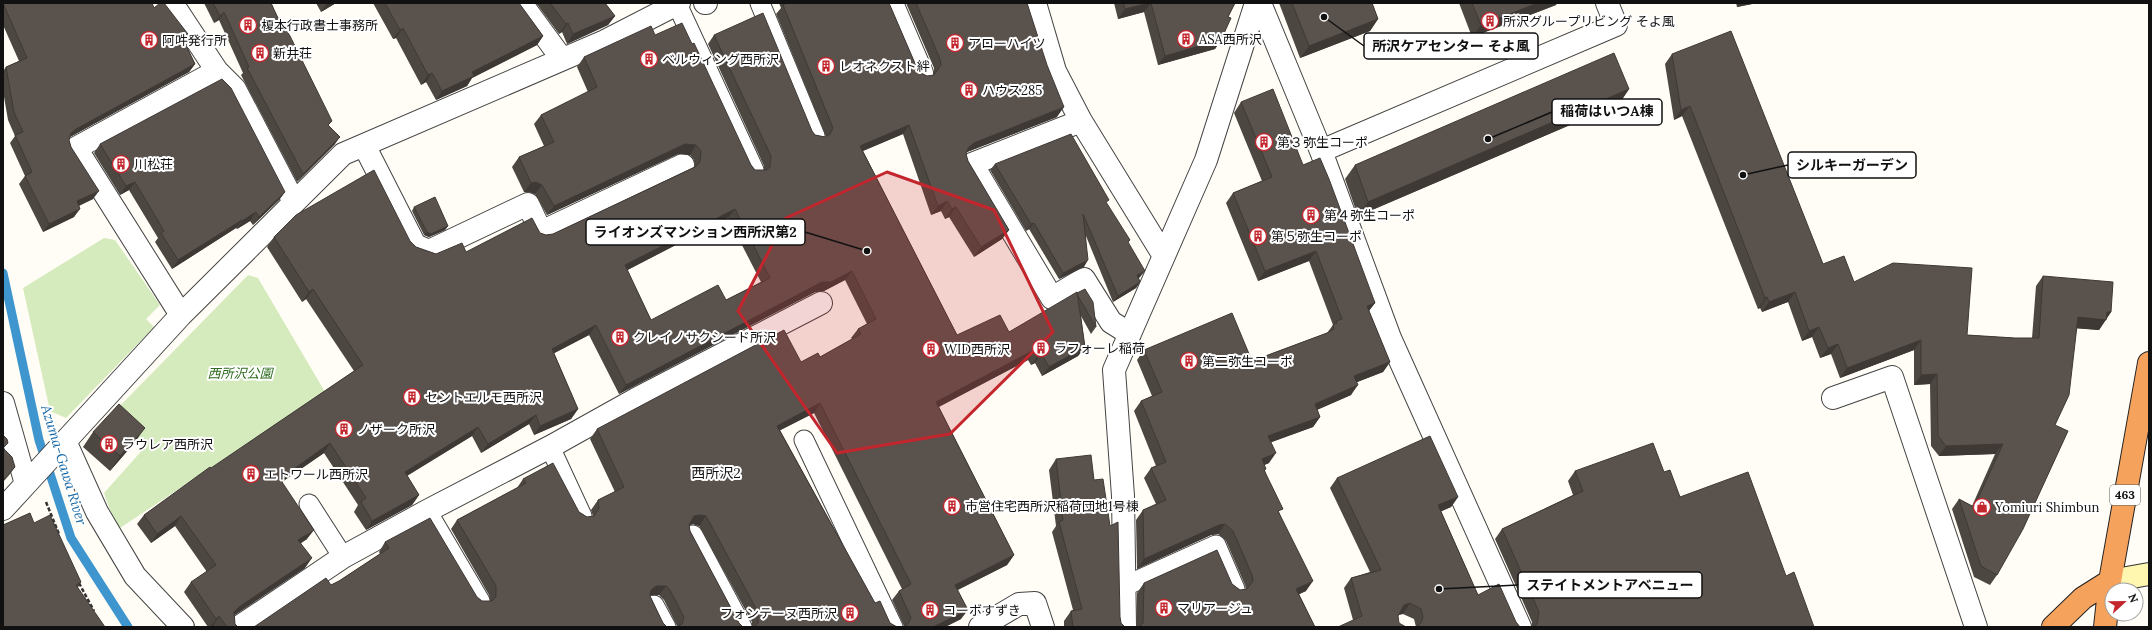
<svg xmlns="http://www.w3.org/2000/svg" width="2152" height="630" font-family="Lora,'Noto Sans JP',serif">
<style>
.green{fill:#d5ebbd}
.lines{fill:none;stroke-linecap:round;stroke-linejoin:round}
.stream{stroke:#3f96cf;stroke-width:9}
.lane-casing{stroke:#444;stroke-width:21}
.street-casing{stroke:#444;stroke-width:24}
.secondary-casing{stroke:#333;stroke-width:24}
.highway-casing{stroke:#222;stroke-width:24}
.path{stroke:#333;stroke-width:2.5;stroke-dasharray:4 2;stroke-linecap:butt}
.lane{stroke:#fff;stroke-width:19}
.street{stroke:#fff;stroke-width:22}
.secondary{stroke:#fff6b0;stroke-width:22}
.highway{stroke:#f5a25d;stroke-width:22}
.wall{fill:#4d4742;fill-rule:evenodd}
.shaded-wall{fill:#3f3936}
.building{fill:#5a524d;stroke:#3f3936;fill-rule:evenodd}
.marked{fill:#c4262e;fill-opacity:0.2;stroke:#c4262e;stroke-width:3;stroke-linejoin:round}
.labels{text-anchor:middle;stroke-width:4;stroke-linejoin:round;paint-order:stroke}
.shield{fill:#fff;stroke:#585858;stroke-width:1}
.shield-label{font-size:12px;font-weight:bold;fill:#111}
.poi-label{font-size:13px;fill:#111;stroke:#fff;text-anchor:start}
.park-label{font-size:13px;font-style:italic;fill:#2f6b1f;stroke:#fff}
.water-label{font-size:14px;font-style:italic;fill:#1768a6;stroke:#fff}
.neighbourhood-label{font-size:14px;fill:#111;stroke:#fff}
.leader{fill:none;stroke:#111;stroke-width:1.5}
.callout-dot{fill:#111;stroke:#fff;stroke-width:1.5}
.callout{fill:#fff;stroke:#111;stroke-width:1.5}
.callout-label{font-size:14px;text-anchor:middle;font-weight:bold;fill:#111}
</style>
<rect width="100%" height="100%" fill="#fffdf5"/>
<path class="green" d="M104,238L115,240L160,305L146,319L154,327L66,418L50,411L23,288Z
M248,275L258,278L325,392L117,530L104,493L145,447L114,412Z"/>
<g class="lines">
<path class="stream" d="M3,273L39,440L71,538L128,627"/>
<g class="lane-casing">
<path id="lane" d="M760,3L815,136
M677,4L754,170
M804,440L893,627
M550,447L582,516
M309,504L343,557
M427,511L480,601
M693,535L742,627
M1125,586L1216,545L1235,589
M654,605L666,627"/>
</g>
<g class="street-casing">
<path id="street" d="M172,3L217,71L76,148L181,315
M521,3L562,59
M705,3H706
M892,3L922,73
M1035,3L1055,71L1081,121L1164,256
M1260,3L1321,151L1390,338L1520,627
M217,71L235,89L294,202
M1081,121L972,164L1052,298L1084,279L1111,322L1130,334
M364,145L415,245L429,251L528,204L541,232L683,165
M1321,151L1616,25L1607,3
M1833,398L1892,377L1976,627
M3,403L26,484L3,509
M65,441L97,512L135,576L183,627
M26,484L181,315L343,154L605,41L679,3
M239,627L343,557L427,511L550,447L636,399L821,303
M980,627L1019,604L1035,603L1043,627
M1125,627L1123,496L1114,370L1206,160L1256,3"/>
</g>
<g class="secondary-casing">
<path id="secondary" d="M2110,581L2149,574"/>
</g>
<g class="highway-casing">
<path id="highway" d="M2053,627L2083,598L2110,581
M2105,627L2110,581L2149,363"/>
</g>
<path class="path" d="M46,502L59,534
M79,583L94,611"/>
<use href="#lane" class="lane"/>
<use href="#street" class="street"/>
<use href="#secondary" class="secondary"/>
<use href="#highway" class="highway"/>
</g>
<path class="wall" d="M3,3L154,8L186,46L195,64L189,72L70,137L69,140L71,147L93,199L79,206L74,217L43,232L19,184L25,176L10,143L15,136L8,120L3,91V71L6,67L19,61L3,25Z
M204,3H271L328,126L335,144L297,182L241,75L243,73L219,20L214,23Z
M316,3H336L321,12Z
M373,3H519L543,36L537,45L472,78L467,86L436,100L426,82L421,85L396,38L393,39Z
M536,3H605L615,16L608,25L567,44L562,32L559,34Z
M779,3H889L917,68L921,73L927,76L934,75V68L906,3H1027L1057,117L967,152L966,154L968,161L1009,230L1002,239L974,257L949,217L945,219L941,211L931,215L903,134L863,151L957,335L1009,332L1077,293L1096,327L1091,334L1081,316L1085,347L1078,356L1042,376L1035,363L1031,365L1028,360L939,407L1014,555L1007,565L957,590L961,619L945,627H902L904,626L892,600L899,591L902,589L814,413L780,430L875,603L890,623L897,627H752V622L699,526L693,524L689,525L690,531L739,623L677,626L664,600L659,595L650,596L663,623L331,585L339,581L380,554L379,552L385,542L477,597L482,601H490L489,595L451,529L457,520L517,488L523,479L579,512L587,517L593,516L591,510L598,500L615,492L590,439L597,429L801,362L820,357L852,339L851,338L858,329L867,324L845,280L824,291L815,292L619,394L589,335L554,353L578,409L571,419L534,435L529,424L481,453L472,436L407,476L419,495L412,505L366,530L354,512L358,505L324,453L282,482L307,539L301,543L305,568L234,615L235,624L238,627H214L213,626L211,627H208L184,592L191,582L207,572L175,526L151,543L137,524L144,515L354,371L306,299L302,302L267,247L274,237L410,241L416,247L436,254L466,252L540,233L546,235L553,234L694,167V160L690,155L678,154L547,215L535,194L529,192H524L512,167L519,157L544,146L534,124L541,115L588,92L577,67L584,57L655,35L751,165L755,170H764V166L708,44L714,35L812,131L815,135L826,137L776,14L781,8ZM728,218L761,282L726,300L651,320L627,270Z
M1114,3H1235L1228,17L1221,40L1215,49L1158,65L1144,12L1118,19Z
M1279,3H1372L1378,19L1370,31L1300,58Z
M1459,3H1557L1556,5L1472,37Z
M1736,3H1757L1737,7Z
M1672,54L1823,264L1854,282L1967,335L2015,338H2032L2036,286L2043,276L2111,312L2099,330L2077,328L2055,425L1997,575L1990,585L1974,577L1952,509L1959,499L1972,506L1995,454L1939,456L1931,446L1930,384L1914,385V350L1840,378L1831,354L1820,358L1812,337L1802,341L1788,302L1762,312L1760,308L1758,309L1682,116L1674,120L1665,64Z
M1629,89L1619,104L1358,216L1345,179L1355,165Z
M1241,102L1303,165L1375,303L1369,311L1390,362L1383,372L1357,382L1351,395L1317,410L1320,417L1313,427L1271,442L1269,463L1264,465L1265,471L1306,591L1299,594L1315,627H1136L1137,593L1144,583L1232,584L1240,590L1246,589L1245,585L1226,541L1218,534L1211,535L1137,569L1136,520L1143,510L1156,504L1144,478L1151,468L1156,466L1134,411L1141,401L1152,396L1137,360L1144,350L1252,361L1327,333L1333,325L1309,261L1258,281L1226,203L1233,193L1262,181L1234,113Z
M100,144L285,192L279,200L253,225L250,221L237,229L236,228L172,269L155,242L158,238L129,190L120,195L94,153Z
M995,164L1107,204L1128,243L1140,277L1139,278L1140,282L1136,288L1113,302L1086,236L1084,267L1059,279L1029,229L1026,231L990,170Z
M414,207L448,226L445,230L429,237L424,235L412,211Z
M93,432L135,442L110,471L83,447Z
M1056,459L1094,480L1120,617L1121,623L1125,627H1064V621L1071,611L1073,610L1052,532L1056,526L1049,470Z
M1575,471L1664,472L1680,497L1786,576L1814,627H1531L1532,622L1495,539L1502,529L1573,495L1568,481Z
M1337,478L1458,497L1451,507L1441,511L1478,595L1516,622L1520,627H1416L1414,619L1403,614L1398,615L1353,620L1344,588L1351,578L1370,572L1330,488Z"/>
<path class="shaded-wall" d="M327,3H336L321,12Z
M1151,3L1144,12L1118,19L1125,9Z
M1538,3H1557L1556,5L1472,37L1481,25Z
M1740,3H1757L1737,7Z
M224,12L219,20L214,23L220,16Z
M615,16L608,25L567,44L573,34Z
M1378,19L1370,31L1300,58L1309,46Z
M568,23L562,32L559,34L566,24Z
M403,28L396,38L393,39L400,30Z
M543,36L537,45L472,78L467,86L436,100L442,91L472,72Z
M191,38L186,46L185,43Z
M1221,40L1215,49L1158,65L1165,56Z
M195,64L189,72L70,137L71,133L76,129Z
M432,73L426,82L421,85L428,75Z
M1629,89L1619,104L1358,216L1368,202Z
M1690,106L1682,116L1674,120L1681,110Z
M1064,107L1057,117L967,152L962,157L968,148L974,143Z
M909,125L903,134L853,155L860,146Z
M340,137L335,144L297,182L303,174Z
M685,144L696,145L690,155L678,154L547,215L554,206Z
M135,182L129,190L120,195L126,186Z
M536,182L542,185L535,194L529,192H524L531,183Z
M99,191L93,199L71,209L77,201Z
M285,192L279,200L253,225L259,217Z
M947,201L941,211L931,215L938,206Z
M956,207L949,217L945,219L952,209Z
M80,209L74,217L43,232L49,224Z
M735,209L728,218L618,275L625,265Z
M256,212L250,221L237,229L242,221Z
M242,220L236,228L172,269L178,260Z
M1034,223L1029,229L1026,231L1031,224Z
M448,226L445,230L429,237L424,235L427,232Z
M1009,230L1002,239L974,257L981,247Z
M1316,251L1309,261L1258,281L1265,271Z
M1088,260L1084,267L1059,279L1063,273Z
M852,271L845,280L824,291L815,292L619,394L626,385L822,282Z
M1145,271L1140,277L1133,281L1137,275Z
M1140,282L1136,288L1113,302L1118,296Z
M313,289L306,299L302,302L309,292Z
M1795,292L1788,302L1762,312L1769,302Z
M1767,297L1760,308L1758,309L1765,298Z
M1375,303L1367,313V306Z
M2107,312H2111L2099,330L2071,328L2078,317Z
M596,325L589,335L545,358L552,349Z
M1819,327L1812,337L1802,341L1809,331Z
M1921,340L1914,350L1840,378L1847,368Z
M1838,344L1831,354L1820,358L1828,348Z
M1085,347L1078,356L1042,376L1049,367Z
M1034,350L1028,360L930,411L936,402Z
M1041,353L1035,363L1031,365L1038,356Z
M1390,362L1383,372L1347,386L1354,376Z
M1937,374L1930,384L1914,385L1921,375Z
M1358,385L1351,395L1307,414L1315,404Z
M820,403L814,413L771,435L777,426Z
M578,409L571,419L534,435L540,426Z
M536,415L529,424L481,453L488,444Z
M1320,417L1313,427L1261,446L1268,436Z
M478,427L472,436L398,481L405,472Z
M145,428L135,442L110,471L120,456Z
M330,443L324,453L273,488L280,479Z
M2003,444L1995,454L1939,456L1946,446Z
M1276,453L1269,463L1255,469L1262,459Z
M15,467L10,474L3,482V480Z
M419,495L412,505L366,530L372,521Z
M1458,497L1451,507L1431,516L1438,505Z
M700,515L706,516L699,526L693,524L688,526L694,516Z
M181,516L175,526L151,543L157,534Z
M1225,524L1218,534L1211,535L1137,569L1144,559L1219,525Z
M314,530L307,539L292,549L298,540Z
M1014,555L1007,565L948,595L955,585Z
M312,558L305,568L232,617L234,612L239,607Z
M1313,581L1306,591L1289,599L1296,589Z
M81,582L77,589L76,585Z
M656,586H666L659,595H649L651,590Z
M1410,603L1403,614L1396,615L1404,605Z
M968,610L961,619L945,627H933Z
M219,616L213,626L210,627L216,619Z"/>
<path class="building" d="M3,3H152L154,8L160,3H164L191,38L185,43L195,64L76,129L71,133L69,140L71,147L99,191L77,201L80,209L49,224L25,176L32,172L15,135L23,132L14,112L6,67L27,58Z
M213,3H271L277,16L290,36L332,121L328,125L340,137L303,174L247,68L249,67L224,12L220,16Z
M385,3H519L543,36L472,72L474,76L442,91L432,73L428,75L403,28L400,30Z
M550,3H605L615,16L573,34L568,23L566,24Z
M787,3H889L917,68L921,73L927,76L934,75L941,65L940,59L916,3H1027L1047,65L1064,107L974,143L968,148L966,154L968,161L1009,230L981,247L956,207L952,209L947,201L938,206L909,125L860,146L957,335L1000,315L1009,332L1077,292L1085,347L1049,367L1041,353L1038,356L1034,350L936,402L1014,555L955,585L968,610L933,627H902L908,624L911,618L899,591L911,584L820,403L777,426L875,603L880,601L890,623L897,627H754L758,623V612L706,516L700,515L694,516L689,525L690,531L739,623L743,627H676L682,624L684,617L670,590L666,586H656L651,590L650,596L663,623L667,627H254L326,578L331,585L339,581L389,548L385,542L430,518L477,597L482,601H492L496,597V586L457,520L526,483L523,479L553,463L579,512L587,517L594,516L599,508L598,500L624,487L597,429L784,330L801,362L818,353L820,357L861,334L858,329L876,319L852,271L831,282H822L626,385L596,325L552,349L578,409L540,426L536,415L488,444L478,427L405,472L419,495L372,521L361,502L366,498L330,443L280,479L314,530L298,540L312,558L239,607L234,612L235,624L238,627H227L219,616L216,619L191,582L216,565L181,516L157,534L144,515L210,467L211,468L363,365L313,289L309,292L274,237L296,215L374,170L410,241L416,247L436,254L462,243L466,252L532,218L540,233L546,235L553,234L695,167L700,162L701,151L696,145L685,144L554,206L542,185L536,182L531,183L519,157L554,142L541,115L597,87L584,57L651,26L655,35L682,23L692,44L694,43L751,165L755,170H766L770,167L771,156L714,35L763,13L812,131L815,135L825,137L830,134L833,128L783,5ZM735,209L770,278L726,300L718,285L651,320L625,265Z
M1123,3H1150L1125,9Z
M1151,3H1235L1228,17L1231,18L1221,40L1165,56Z
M1292,3H1372L1378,19L1309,46Z
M1472,3H1538L1481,25Z
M1731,31L1823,264L1844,256L1854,282L1893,263L1972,268L1967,335L2015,338H2039L2043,276L2113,282L2111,312H2107L2106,320L2078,317L2069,395L2055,425L2068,431L2023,529L1997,575L1981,566L1959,499L1974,507L2003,444L1946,446L1938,436L1937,374L1921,375V340L1847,368L1838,344L1828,348L1819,327L1809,331L1795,292L1769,302L1767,297L1765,298L1690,106L1681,110L1672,54Z
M1614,53L1629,89L1368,202L1355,165Z
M222,79L231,88L285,192L259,217L256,212L242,221V220L178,260L161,233L164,231L135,182L126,186L100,144Z
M1273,89L1303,165L1320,158L1329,179L1375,303L1367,306L1390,362L1354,376L1358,385L1315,404L1320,417L1268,436L1276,453L1262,459L1266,469L1264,470L1283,509L1278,511L1313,581L1296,589L1315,627H1139L1143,623L1144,583L1217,550L1232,584L1240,590L1247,589L1253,581L1252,575L1233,531L1225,524L1219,525L1144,559L1143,510L1166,500L1151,468L1166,462L1141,401L1162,392L1144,350L1232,313L1252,361L1327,333L1334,329L1333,325L1337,323L1336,321L1342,319L1316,251L1265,271L1233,193L1272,177L1241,102Z
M1071,134L1109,200L1106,202L1130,240L1128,242L1145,271L1137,275L1140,282L1118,296L1083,214L1088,260L1063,273L1034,223L1031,224L995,164Z
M435,197L448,226L431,234L427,232L414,207Z
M1085,289L1093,302L1096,327L1078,296L1077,293Z
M119,404L145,428L120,456L93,432Z
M3,435L7,439L8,443L3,448L12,457L15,467L3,480Z
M1430,436L1458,497L1438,505L1478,595L1499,584L1516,622L1520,627H1417L1421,623L1423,617L1421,609L1410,603L1404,605L1398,616L1399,623L1406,627H1338L1362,616L1351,578L1381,570L1337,478Z
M1653,443L1664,472L1670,470L1680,497L1748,472L1786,576L1794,572L1814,627H1534L1537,624L1539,612L1502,529L1583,491L1575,471Z
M1091,455L1094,480L1103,479L1110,526L1118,522L1120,617L1121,623L1125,627H1073L1071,611L1082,609L1059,522L1063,520L1056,459Z
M30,513L34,523L50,515L81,582L76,585L105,627H3V525Z"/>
<path class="marked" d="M887,172L994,210L1053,332L950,434L837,453L738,311L786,218Z"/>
<defs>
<g id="building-ring" transform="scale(0.9)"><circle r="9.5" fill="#fff" stroke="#c4262e" stroke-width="1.5"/><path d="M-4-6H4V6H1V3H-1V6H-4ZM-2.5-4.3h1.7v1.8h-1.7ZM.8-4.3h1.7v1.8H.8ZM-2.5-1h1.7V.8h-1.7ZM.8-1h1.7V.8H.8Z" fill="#c4262e"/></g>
<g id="shop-ring" transform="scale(0.9)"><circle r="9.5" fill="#fff" stroke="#c4262e" stroke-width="1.5"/><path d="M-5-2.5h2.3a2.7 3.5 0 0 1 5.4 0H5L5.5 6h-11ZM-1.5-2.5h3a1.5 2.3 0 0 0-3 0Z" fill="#c4262e"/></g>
</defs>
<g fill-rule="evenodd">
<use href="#building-ring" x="1490" y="21"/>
<use href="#building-ring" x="248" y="25"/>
<use href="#building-ring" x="1186" y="39"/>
<use href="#building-ring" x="149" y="40"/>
<use href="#building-ring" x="955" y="43"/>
<use href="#building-ring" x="260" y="53"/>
<use href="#building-ring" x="649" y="59"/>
<use href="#building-ring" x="826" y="66"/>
<use href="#building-ring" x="969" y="90"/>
<use href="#building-ring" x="1264" y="142"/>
<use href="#building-ring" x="121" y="164"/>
<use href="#building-ring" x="1311" y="215"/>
<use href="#building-ring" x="1258" y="236"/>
<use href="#building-ring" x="620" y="337"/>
<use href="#building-ring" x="1041" y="348"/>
<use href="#building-ring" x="931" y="349"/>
<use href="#building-ring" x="1189" y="361"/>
<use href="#building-ring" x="412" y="397"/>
<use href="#building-ring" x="344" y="429"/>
<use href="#building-ring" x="109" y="444"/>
<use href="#building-ring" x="251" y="474"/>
<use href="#building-ring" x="952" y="506"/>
<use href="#shop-ring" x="1982" y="507"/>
<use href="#building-ring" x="1164" y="608"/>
<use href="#building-ring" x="930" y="610"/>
<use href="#building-ring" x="850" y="613"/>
</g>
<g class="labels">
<rect class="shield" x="2110" y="485" width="30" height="20" rx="3"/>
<g class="shield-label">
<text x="2125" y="499">463</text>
</g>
<g class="poi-label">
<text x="1503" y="26">所沢グループリビング そよ風</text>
<text x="261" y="30">榎本行政書士事務所</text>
<text x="1199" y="44">ASA西所沢</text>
<text x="162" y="45">阿吽発行所</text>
<text x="968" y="48">アローハイツ</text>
<text x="273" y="58">新井荘</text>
<text x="662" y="64">ベルウィング西所沢</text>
<text x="839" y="71">レオネクスト絆</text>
<text x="982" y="95">ハウス285</text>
<text x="1277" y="147">第３弥生コーポ</text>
<text x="134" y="169">川松荘</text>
<text x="1324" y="220">第４弥生コーポ</text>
<text x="1271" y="241">第５弥生コーポ</text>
<text x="633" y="342">クレイノサクシード所沢</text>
<text x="1054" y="353">ラフォーレ稲荷</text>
<text x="944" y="354">WID西所沢</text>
<text x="1202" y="366">第二弥生コーポ</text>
<text x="425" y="402">セントエルモ西所沢</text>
<text x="357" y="434">ノザーク所沢</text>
<text x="122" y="449">ラウレア西所沢</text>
<text x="264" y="479">エトワール西所沢</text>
<text x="965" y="511">市営住宅西所沢稲荷団地1号棟</text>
<text x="1995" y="512">Yomiuri Shimbun</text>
<text x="1177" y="613">マリアージュ</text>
<text x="943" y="615">コーボすずき</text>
<text x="837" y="618" text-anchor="end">フォンテーヌ西所沢</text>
</g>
<g class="park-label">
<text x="240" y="378">西所沢公園</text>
</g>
<g class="water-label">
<text transform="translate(64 465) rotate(73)" y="5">Azuma-Gawa River</text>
</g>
<g class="neighbourhood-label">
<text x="716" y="478">西所沢2</text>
</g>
</g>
<path class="leader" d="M1324 17L1364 46M1488 139L1552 112M1743 175L1788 165M867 251L805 232M1439 589L1518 585"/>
<g class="callout-dot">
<circle cx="1324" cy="17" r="4"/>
<circle cx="1488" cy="139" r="4"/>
<circle cx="1743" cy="175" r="4"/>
<circle cx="867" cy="251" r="4"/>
<circle cx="1439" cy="589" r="4"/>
</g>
<g class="callout">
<rect x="1364" y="33" width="174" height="26" rx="4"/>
<rect x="1552" y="99" width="110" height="26" rx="4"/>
<rect x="1788" y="152" width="128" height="26" rx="4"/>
<rect x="586" y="219" width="219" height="26" rx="4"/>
<rect x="1518" y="572" width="184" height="26" rx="4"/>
</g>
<g class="callout-label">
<text x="1451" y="51">所沢ケアセンター そよ風</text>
<text x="1607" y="116">稲荷はいつA棟</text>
<text x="1852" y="170">シルキーガーデン</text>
<text x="695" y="237">ライオンズマンション西所沢第2</text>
<text x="1610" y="590">ステイトメントアベニュー</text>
</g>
<rect width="2152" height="630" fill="none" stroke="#111111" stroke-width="8"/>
<g transform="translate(2124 602) rotate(68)"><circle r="19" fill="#ffffff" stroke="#a0a0a0"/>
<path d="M0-3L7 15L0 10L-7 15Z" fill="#c4262e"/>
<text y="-6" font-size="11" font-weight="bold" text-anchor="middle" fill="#111111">N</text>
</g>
</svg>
